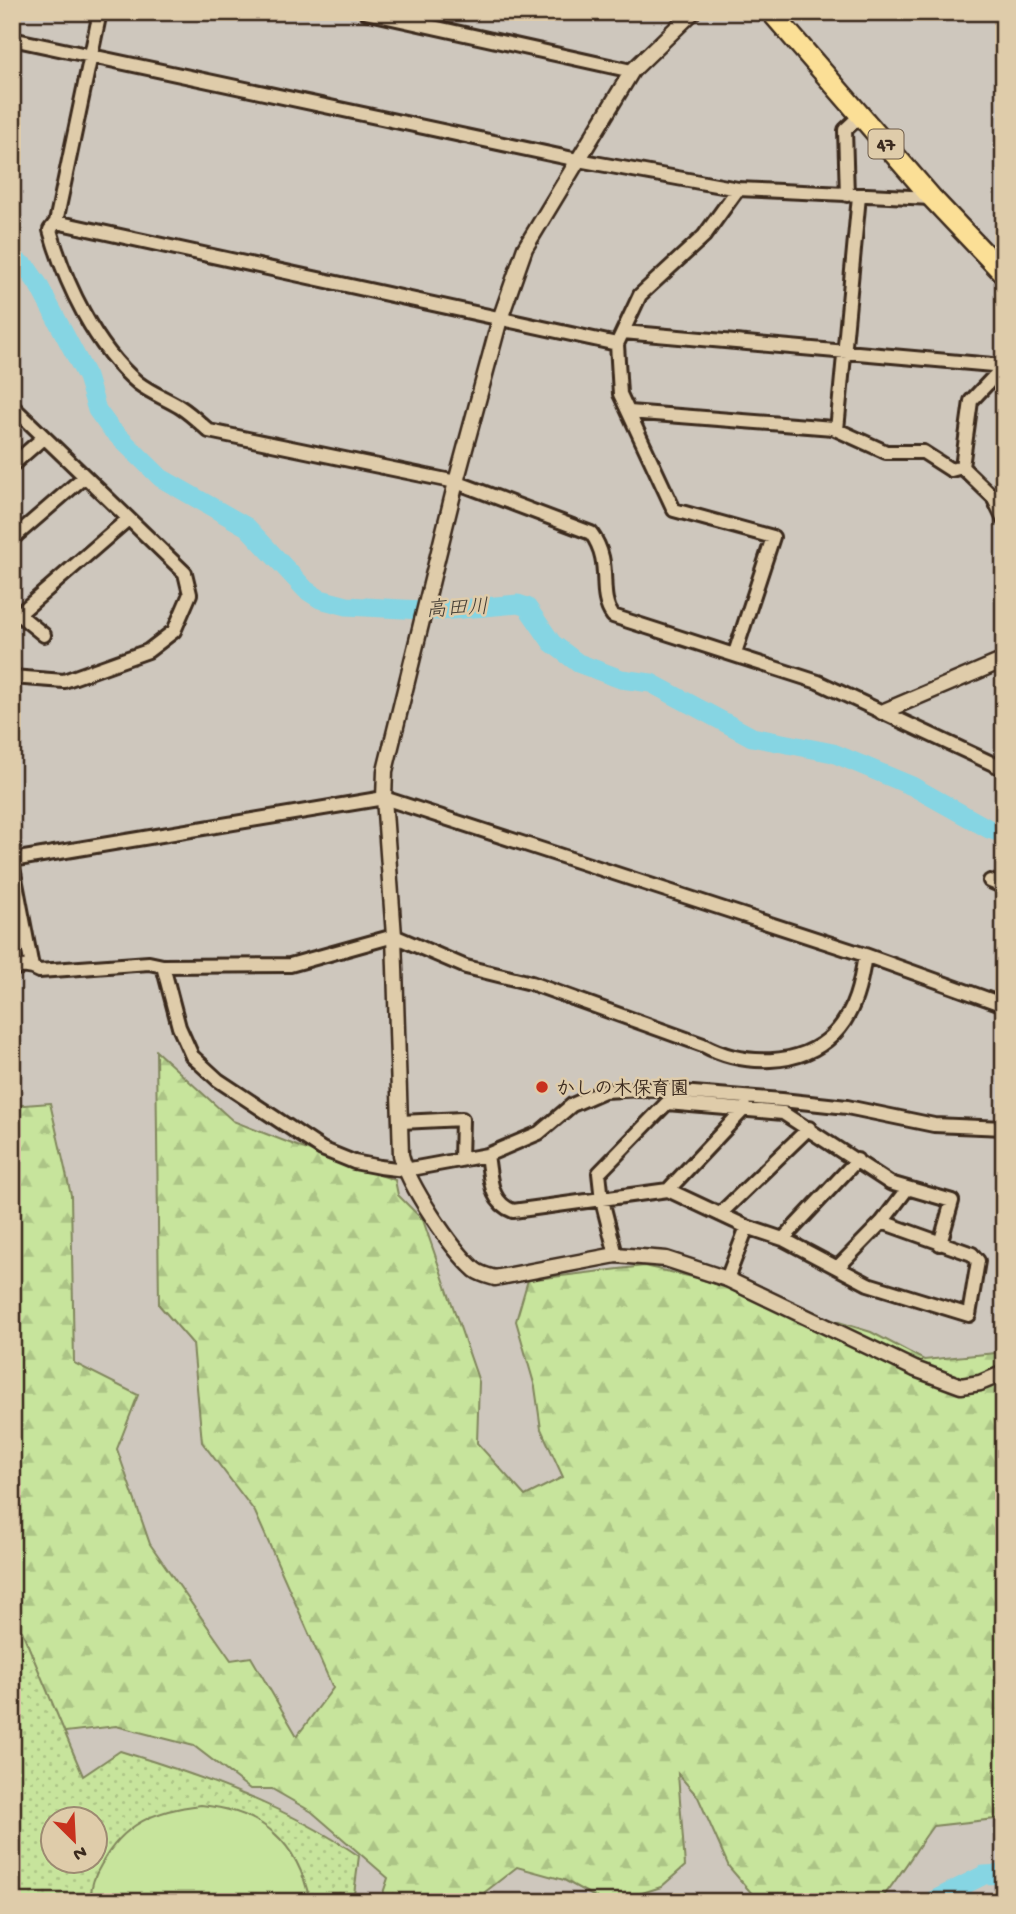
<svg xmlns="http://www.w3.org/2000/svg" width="1016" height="1914" font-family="'Gochi Hand','Klee One',sans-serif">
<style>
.forest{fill:url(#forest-firs);stroke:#81875d;stroke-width:2}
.park{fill:url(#park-dots);stroke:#81875d;stroke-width:2;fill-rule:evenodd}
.pitch{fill:#c7e49c;stroke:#81875d;stroke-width:2}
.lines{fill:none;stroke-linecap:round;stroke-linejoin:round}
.river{stroke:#86d5e3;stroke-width:19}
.minor-casing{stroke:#3b2a1e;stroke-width:18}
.tertiary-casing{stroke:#3b2a1e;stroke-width:19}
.primary-casing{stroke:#3b2a1e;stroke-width:24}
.minor{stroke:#dfccaa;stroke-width:12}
.tertiary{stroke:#dfccaa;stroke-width:14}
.primary{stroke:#fbdf96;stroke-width:19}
.poi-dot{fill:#c8321e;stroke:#dfccaa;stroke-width:2.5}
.labels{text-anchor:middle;stroke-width:5;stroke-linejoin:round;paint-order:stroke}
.shield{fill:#dfccaa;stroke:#6c5b48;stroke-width:2}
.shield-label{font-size:18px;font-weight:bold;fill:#3b2a1e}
.poi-label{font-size:19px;font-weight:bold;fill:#3b2a1e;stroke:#dfccaa;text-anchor:start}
.water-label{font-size:21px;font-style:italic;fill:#423b32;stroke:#dfccaa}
</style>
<defs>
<pattern id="forest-firs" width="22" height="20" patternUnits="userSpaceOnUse" patternTransform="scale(1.75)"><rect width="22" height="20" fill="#c7e49c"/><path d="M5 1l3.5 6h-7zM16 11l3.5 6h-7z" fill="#acc486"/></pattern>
<pattern id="park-dots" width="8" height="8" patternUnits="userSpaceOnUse" patternTransform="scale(1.75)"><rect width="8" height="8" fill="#c7e49c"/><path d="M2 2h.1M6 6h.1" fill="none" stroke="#acc486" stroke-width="1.8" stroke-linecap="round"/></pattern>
</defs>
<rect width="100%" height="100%" fill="#cec7bd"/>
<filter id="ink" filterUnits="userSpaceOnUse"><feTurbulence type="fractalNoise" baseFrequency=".0143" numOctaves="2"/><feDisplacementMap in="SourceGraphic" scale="14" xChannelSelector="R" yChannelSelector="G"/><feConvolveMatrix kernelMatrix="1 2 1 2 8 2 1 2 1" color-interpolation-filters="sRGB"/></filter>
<g filter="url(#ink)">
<path class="forest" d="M156,1051L233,1121L323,1156L395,1180L398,1195L423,1220L479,1382L477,1443L525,1496L563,1477L541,1429L535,1387L516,1321L528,1280L644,1266L697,1278L871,1332L924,1360L996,1353L1004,1348V1818L933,1826C922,1840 887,1896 878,1902H759L729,1867L698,1797L678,1774L685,1866L661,1887L614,1902H604L564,1880L517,1867L485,1892L497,1902H380L388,1878L312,1812L272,1789H250L194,1746L116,1726L57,1733L12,1637V1106L50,1103L71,1195L74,1363L138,1395L117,1449L150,1544L231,1660L251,1657L297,1736L333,1688L255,1512L202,1442L193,1344L159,1305Z"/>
<path class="park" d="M12,1625L22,1631L83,1776L120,1751C202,1776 288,1807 359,1856L353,1902H12ZM52,1820H94V1862H52Z"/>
<path class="pitch" d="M201,1805C262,1811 298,1841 310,1902H92C89,1890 95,1875 101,1865C123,1823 156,1810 201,1805Z"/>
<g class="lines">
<path class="river" d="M12,258L27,268L38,284L87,377L97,410L110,428L161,478L247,527L306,590L320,599L347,606L440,611L518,604L527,607L552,643L578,663L621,679L651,683L752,737L833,753L912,786L989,829L1004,834
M930,1902L984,1875L1004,1874"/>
<g class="minor-casing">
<path id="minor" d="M100,12L56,222L50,230C65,283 95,347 138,383C151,393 167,399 180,407C191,414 200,423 209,431L456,482L591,533C614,564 596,593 613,616L818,682L1004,769
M365,12L632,71
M12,39L578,160L738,189L932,198
M847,195L845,130L861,115
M56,222L617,344
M623,332L1004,366
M12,406L185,573L190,594L174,631L148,651L64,681L12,677
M629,412L833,428L886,452H923L951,470L962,467L971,401L1004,366
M837,430L859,196
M12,465L43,438
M962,467L993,497L1004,520
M12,539L84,477
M12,609L44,635
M19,614L127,520
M735,653L773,537L674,510L620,394L617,344L640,295L704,236L738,189
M12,860L384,798L865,955L1004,1005
M12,862L32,967
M990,881L1004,887
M163,966L179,1027L192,1056L218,1080L322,1149L354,1162L380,1167L405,1170L487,1155L539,1133L572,1105L604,1091L643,1089L782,1100L847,1107L934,1125L1004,1128
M12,970C20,965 31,966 39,971L149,963L163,966L290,965L394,936L466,967L531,983L703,1045C742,1066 800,1068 834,1034C855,1013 861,982 865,955
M401,1122L462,1119L461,1160
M487,1155C491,1178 489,1202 513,1211L668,1190L747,1227L783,1239L868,1284L969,1315L978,1261L972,1254L882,1222L839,1266
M668,1190L745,1108
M720,1214L809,1128
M882,1222L907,1189
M783,1239L857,1160
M616,1255L602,1200L599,1173L667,1103L783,1113L890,1183L952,1201L940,1244
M727,1279L747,1227"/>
</g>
<g class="tertiary-casing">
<path id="tertiary" d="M693,12L632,71L525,248L500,319L456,482L385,771L384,798L394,936L401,1155C408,1184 451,1249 475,1270C480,1274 488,1276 495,1278L616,1255L666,1259L727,1279L915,1369L961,1386L980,1383L1004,1373
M882,712L1004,660"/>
</g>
<g class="primary-casing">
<path id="primary" d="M771,12L932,198L1004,274"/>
</g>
<use href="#minor" class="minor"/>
<use href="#tertiary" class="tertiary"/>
<use href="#primary" class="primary"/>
</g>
</g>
<circle class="poi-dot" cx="542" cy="1087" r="7"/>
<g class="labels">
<rect class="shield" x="868.5" y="129.5" width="35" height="29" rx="5"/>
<g class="shield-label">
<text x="886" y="150">47</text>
</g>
<g class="poi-label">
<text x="556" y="1094">かしの木保育園</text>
</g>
<g class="water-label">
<text transform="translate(457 607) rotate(-3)" y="7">高田川</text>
</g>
</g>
<rect width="1016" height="1914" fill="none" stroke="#dfccaa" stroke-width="42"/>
<rect x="21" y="21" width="974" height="1872" fill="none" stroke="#3b2a1e" stroke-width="2.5" filter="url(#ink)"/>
<g transform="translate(74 1840) rotate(156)"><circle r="33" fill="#dfccaa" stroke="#9d8b72" stroke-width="2"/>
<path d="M0-5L12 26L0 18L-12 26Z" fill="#c8321e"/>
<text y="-10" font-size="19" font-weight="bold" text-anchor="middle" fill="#3b2a1e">N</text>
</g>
</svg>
